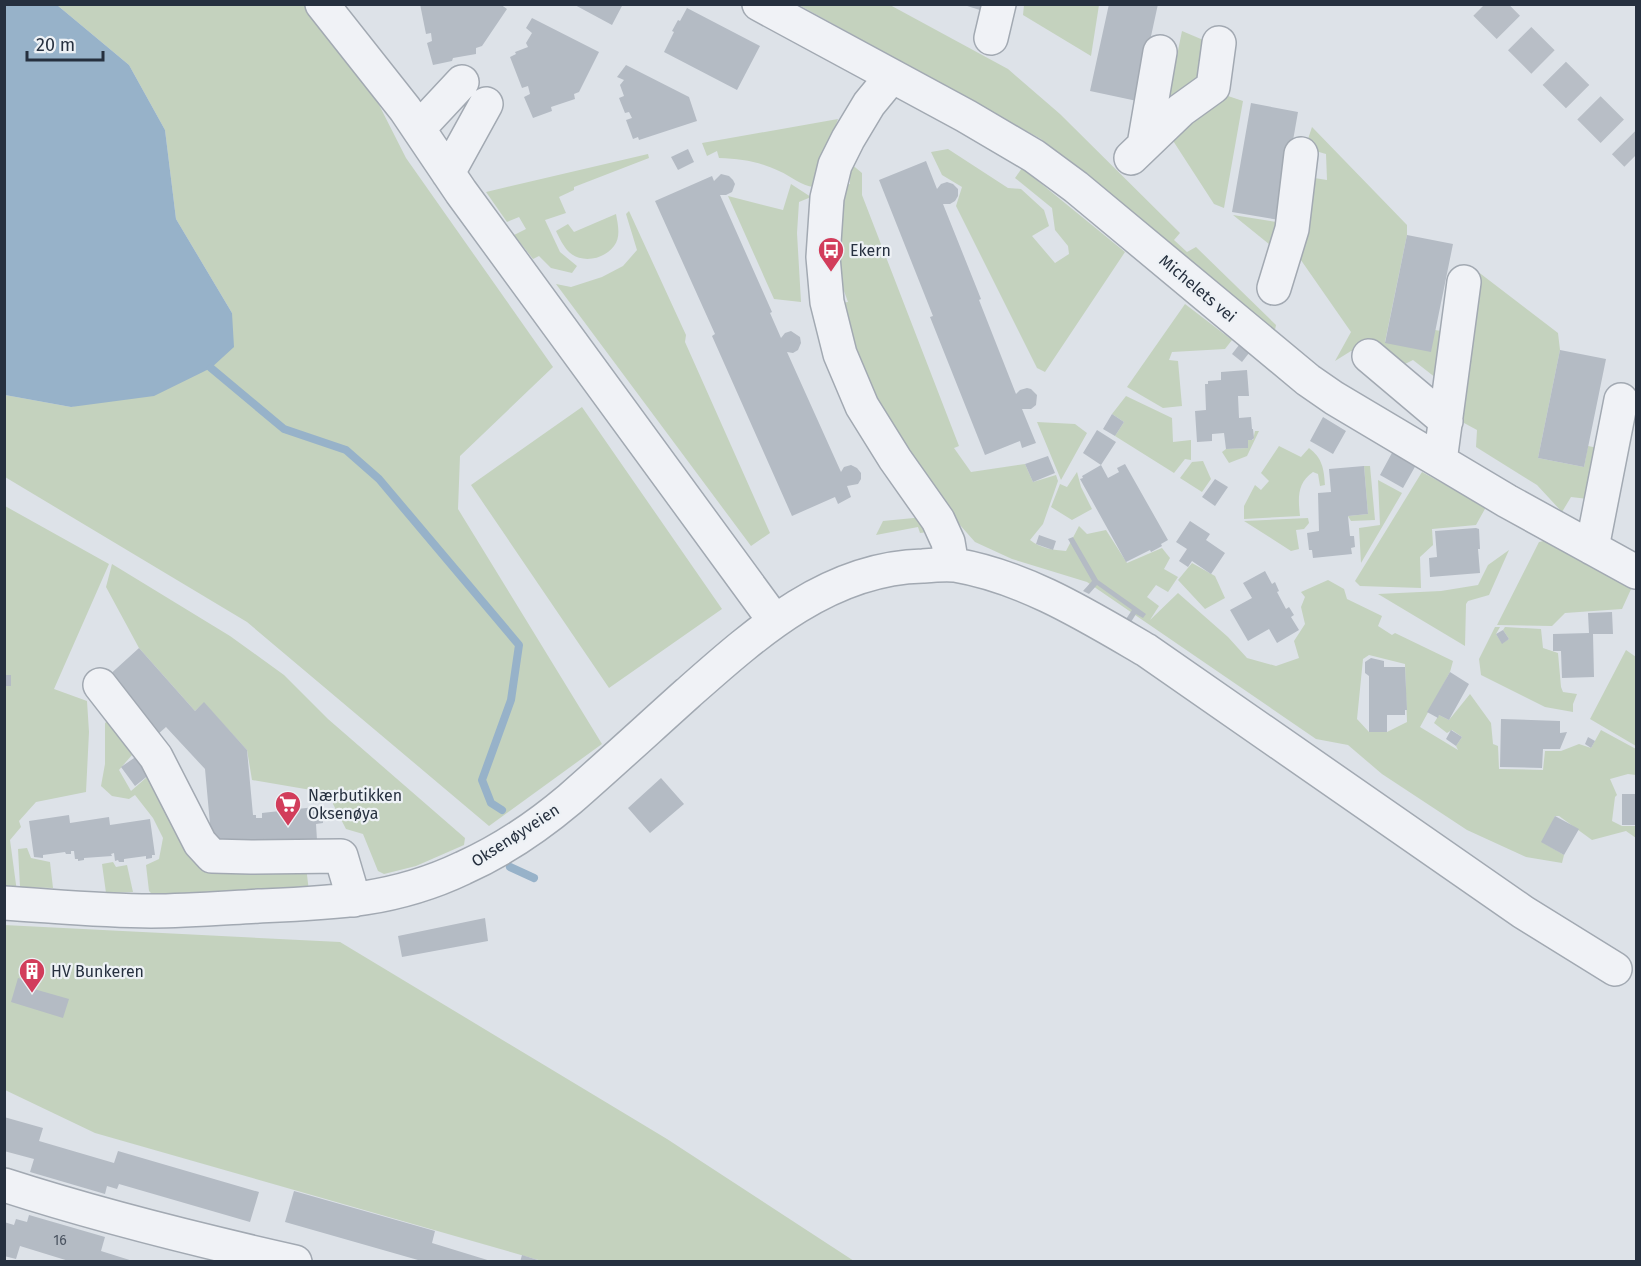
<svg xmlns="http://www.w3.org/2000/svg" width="1641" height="1266" font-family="'Fira Sans',sans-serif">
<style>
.green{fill:#c4d2be;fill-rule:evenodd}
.water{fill:#97b2c9}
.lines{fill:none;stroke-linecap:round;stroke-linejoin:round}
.stream{stroke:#97b2c9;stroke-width:8}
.building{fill:#b4bbc4}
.highway-tunnel{stroke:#b8bec6;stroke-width:33;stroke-dasharray:33 16;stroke-linecap:butt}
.minor-casing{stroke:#a2a9b2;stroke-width:36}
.minor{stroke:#f0f2f6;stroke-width:33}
.labels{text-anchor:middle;stroke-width:4.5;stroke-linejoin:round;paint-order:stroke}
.number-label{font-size:14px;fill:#4a5360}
.poi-label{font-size:16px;fill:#26303f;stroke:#edf1f5;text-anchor:start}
.street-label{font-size:16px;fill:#26303f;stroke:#edf1f5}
</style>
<rect width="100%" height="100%" fill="#dde2e8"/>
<path class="green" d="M57,5H322L337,22L406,158L553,367L460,456L458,509L602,744L489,826L247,622L5,477V395L71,407L201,372L211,368L232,313L176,219L165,130L129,65Z
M799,5H890L1008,69L1060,114L1180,233L1174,240L1187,252L1196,247L1276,325L1275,330L1041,139Z
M1024,5H1099L1091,56L1023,15Z
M1182,31L1208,42L1195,94L1166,109Z
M1222,94L1243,101L1224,208L1214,204L1168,133Z
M838,119L814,187C801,186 791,176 779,171C758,161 742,159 719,158L717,151L707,156L702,143Z
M1312,127L1407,225V235L1385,342L1435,330L1447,332L1436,378L1413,360L1401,366L1378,352L1351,351L1335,361L1351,332L1296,253L1308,177L1327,180L1326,154L1305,148Z
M948,149L1008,188L1021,189L1044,210L1049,226L1032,236L1055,263L1069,254L1068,246L1055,230L1052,208L1015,178L1022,168L1125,252L1045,372L1037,368L956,206L962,187L942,175L931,152Z
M648,154L649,158L574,187V190L559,197L566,213L545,220L560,252L577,266L572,273L551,268L539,256L533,259L514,235L526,229L519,217L507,222L486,192Z
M850,163L862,173V195L959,446L954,448L971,472L1025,464L1033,482L1056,475L1058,481L1043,524L1030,540C1040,548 1053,550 1066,551L1079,526L1087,534L1106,530L1127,563L1162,548L1170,558L1164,569L1178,577L1168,592L1156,585L1147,597L1159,606L1150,620L1178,593L1228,637L1247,658L1276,666L1299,658L1294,641L1305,624L1301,607L1305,597L1301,592L1328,580L1344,589L1347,599L1382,616L1378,626L1392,635L1395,633L1453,661L1450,672L1420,727L1458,750L1456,746L1462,737L1452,730L1447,733L1434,723L1439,715L1449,720L1470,694L1491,723L1493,744L1498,746L1499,769L1543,770L1545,751H1561L1579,744L1591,748L1601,730L1636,749V775L1628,774L1610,779L1617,795L1615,797L1612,821L1622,826H1636V838L1626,831L1592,840L1559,816H1555L1544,843L1564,855L1562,863L1526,857L1467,830L1382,774L1348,745L1316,739L1087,582L1012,559L975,542L936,498L878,410L853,355L841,303L848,302L844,291L834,294L841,185L850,184ZM1369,655L1405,664L1407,722L1387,732H1369L1357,719L1363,659Z
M791,184L811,197L799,202L797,233L801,302L774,299L728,196L783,210Z
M629,211L686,335L685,342L770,533L751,546L556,284L571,287L602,277L623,266L637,250L626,214Z
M616,214C618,225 621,237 614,246C604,260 580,264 568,251C563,246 559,237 556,231L568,224L574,232Z
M1233,215L1283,223L1275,249Z
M1477,271L1558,333L1560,350L1538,458L1584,467L1588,446L1598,448L1588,499L1571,497L1562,512L1537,485L1476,447L1477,430L1453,417Z
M1185,304L1232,340L1225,349L1172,352L1169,360L1178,361L1182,406L1163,408L1127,387Z
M1126,396L1172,418L1173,442L1191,440V460L1185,459L1174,473L1115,436L1124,422L1112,414Z
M582,407L722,609L609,688L471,485Z
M1037,422L1075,424L1087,433L1061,480Z
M1255,431H1259L1247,456L1229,463L1222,452L1226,449L1248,448V440H1253Z
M1279,446L1301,457L1309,448C1322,458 1324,468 1325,485L1320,486L1318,474L1313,472C1297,483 1298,498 1300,516L1244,519V506L1255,485L1261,490L1269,481L1261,473Z
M1203,461L1211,479L1202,492L1180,478L1192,462Z
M1364,466H1370L1375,520L1351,521L1348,516L1368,514Z
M1077,472L1081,487L1092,509L1072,520L1051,507L1060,484L1067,487Z
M1422,472L1486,507L1476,525L1432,529L1433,545L1420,557L1421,588L1360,586L1355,581Z
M1378,480L1402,493L1361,563L1359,528L1380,525Z
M5,506L109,564L54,689L87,701L89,732L86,792L36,802L19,821L21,827L10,840L17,892L5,890Z
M924,517L928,532L920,533L918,527L876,535L883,521Z
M1308,518L1309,523L1304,529L1296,530L1299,549L1291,551L1244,521Z
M1552,539L1632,587L1622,609L1565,613L1552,626L1497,625L1539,542Z
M1509,550L1489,595L1468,601L1466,604L1465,646L1378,594L1441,591L1478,585L1488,565Z
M1192,563L1215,576L1225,598L1205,609L1178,580Z
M112,564L230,636L284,675L328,719L465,838L464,845L416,866L384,874L378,871L363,834L346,829L333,804V790H311L252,780L247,750L204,703L195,711L139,648L106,587Z
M1495,627H1500L1496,634L1502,643L1509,639L1503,630L1505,627L1541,629L1543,648L1558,653L1561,687L1563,692L1577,694L1573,704V712L1545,707L1481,675L1479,659Z
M1626,650L1636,657V746L1590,719Z
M114,716L132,755L119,770L131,791L147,777L180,818L306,866L309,892L154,896L149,891L146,865L159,859L163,838L153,818L135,795L129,799L112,796L101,786L105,764V723Z
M27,848L31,858L50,862L53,888L20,887L18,849Z
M113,862L116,867L127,865L133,892L106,893L102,864Z
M4,925L340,942L667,1139L854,1261H542L95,1133L5,1090Z"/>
<path class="water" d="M4,5H57L129,65L165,130L176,219L232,313L234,347L211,368L154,396L71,407L5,395Z"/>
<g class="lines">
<path class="stream" d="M211,368L284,429L346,450L379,479L519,645L511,700L482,780L491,803L502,810
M510,867L534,878"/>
</g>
<path class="building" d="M420,4H500L507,9L482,46L476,48V54L453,58L452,61L433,65L427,43L432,41L431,33L426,34Z
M573,4H623L612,25Z
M961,4H985L983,11Z
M1109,4H1158L1137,101L1090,91Z
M687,8L760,46L737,90L664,52L674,32L672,31L678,20L680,21Z
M532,18L599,52L579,92L574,94L575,99L551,107L552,111L533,118L524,97L530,94L528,86L522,88L510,57L516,54L515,52L528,47L526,43L532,33L526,28Z
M626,65L689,97L697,121L639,140L638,137L633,139L626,120L632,118L629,112L625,113L619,98L624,96L620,85L624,80L617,77Z
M1251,103L1298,112L1279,220L1232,212Z
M688,149L694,162L678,170L671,157Z
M926,161L937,189L941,184L947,182L953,184L958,189V196L955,201L950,204H943L981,299L979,300L1016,394L1020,390L1027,388L1031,389L1037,395L1036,405L1031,409H1022L1036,443L1022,448L1020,441L985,455L930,317L933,316L879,180Z
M721,174L729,176L733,180L735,184L732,192L726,195H720L772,312L770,313L781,338L785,333L791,331L800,337L801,343L798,350L793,353L787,352L841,472L844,467L851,465L857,468L861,473V479L858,484L847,486L851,497L838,504L835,497L792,516L712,336L715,334L655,201L712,176L714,181Z
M1407,235L1453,244L1431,352L1385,343Z
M1239,345L1249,353L1242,362L1232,354Z
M1560,350L1606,359L1584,467L1538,458Z
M1247,370L1249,396H1238L1239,418L1251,417L1252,429H1253L1254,438L1252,440H1248V448L1226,449L1224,433L1212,434V441L1197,442L1195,411L1206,410L1205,384H1208V381L1221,380V372Z
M1112,414L1124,422L1115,436L1103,429Z
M1323,417L1346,431L1333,454L1310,441Z
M1097,430L1116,442L1101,465L1083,453Z
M1393,451L1416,465L1403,488L1380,475Z
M1048,456L1055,473L1033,482L1025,464Z
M1125,464L1168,540L1161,544L1162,546L1151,552L1150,550L1126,562L1080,479L1083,478L1082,476L1101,465L1108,478L1119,472L1123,480L1117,468Z
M1364,466L1368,514L1348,516L1350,536H1354L1355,547L1351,548L1352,554L1313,558L1312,550H1309L1307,533L1319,531L1318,493L1331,492L1329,469Z
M1215,479L1228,487L1215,506L1202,497Z
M1190,521L1210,534L1206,540L1225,553L1211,574L1192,561L1188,567L1179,561L1187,549L1176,542Z
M1476,528L1479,529L1480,549H1478L1480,573L1430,577L1429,558L1437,557L1435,531Z
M1039,535L1056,541L1053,550L1036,544Z
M1073,537L1098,580L1146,614L1143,618L1136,614L1131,622L1126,619L1132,610L1097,585L1089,594L1083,591L1092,581L1068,539Z
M1265,571L1272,584L1275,582L1279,591L1277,592L1286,609L1289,607L1294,615L1291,617L1299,630L1277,643L1269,629L1248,641L1230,610L1252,598L1243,583Z
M1612,612L1613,634H1593L1594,677L1562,678L1561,651H1553V634L1589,633L1588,613Z
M1503,630L1509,639L1502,644L1496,634Z
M139,648L195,711L204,702L247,750L253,815H256V818H262V813L315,807V812L322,811L323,823L316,824L317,840L212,846L205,769L166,727L157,735L106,678Z
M1371,658L1384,661V667H1405L1407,710H1405V715H1387V732H1369V676L1365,673V662Z
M1450,672L1469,684L1449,720L1439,715L1438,718L1427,712Z
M4,675H11V686H4Z
M1501,719L1560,721V733L1567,732L1560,749H1543L1542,768L1500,767Z
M1451,730L1462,737L1456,746L1446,739Z
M1588,737L1595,741L1591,748L1585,744Z
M137,756L150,774L135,786L121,767Z
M661,778L684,804L650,833L628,808Z
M1622,794H1636V825H1622Z
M69,815L70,823L109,817L110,825L150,819L155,855H152V858L146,859V856L124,859V862H119L118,860L115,861L114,853L111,854L112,856L84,858V860L78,861V859H75L74,851H71V854H66L65,852L43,855V858L34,857L29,821Z
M1555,816L1579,829L1564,855L1541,842Z
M485,918L488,941L402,957L398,936Z
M18,978L35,983L34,989L69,999L63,1018L11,1002Z
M4,1117L43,1128L39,1141L114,1163L118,1151L259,1192L250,1222L119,1184L117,1189L107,1186L105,1194L30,1172L34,1159L4,1151Z
M294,1191L435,1231L432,1243L494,1262H425L285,1222Z
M29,1215L105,1237L101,1251L136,1262H72L20,1246L16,1259L4,1256V1222L14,1225L16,1219L27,1222Z
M522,1255L541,1261V1262H520Z"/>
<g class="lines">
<path class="highway-tunnel" d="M1485,4L1636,155"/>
<g class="minor-casing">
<path id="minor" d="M322,4L405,109L461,192L774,620
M759,4L966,116L1034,156L1076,187L1308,380L1334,398L1507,501L1636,572
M991,38L999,4
M892,76L869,104L848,139L835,165L827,198L823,257L827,302L840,354L862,406L895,459L938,520L948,542L952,565
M419,128L462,82
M1144,145L1160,52
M1131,158L1181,110L1213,87L1219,43
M448,173L486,104
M1274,288L1292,229L1301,154
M1369,356L1446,421
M1440,461L1464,282
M1592,548L1621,400
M100,685L156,757L200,843L212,856L251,857L341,856L354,900
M4,903C53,906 102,911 151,911C187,911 223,908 259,906C333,903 394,901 463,868C501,851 538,826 570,799C610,764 649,728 688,693C756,633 828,568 923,566C934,565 945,564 955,565C1025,577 1086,615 1146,650L1523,912L1615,969
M4,1185C100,1216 197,1240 295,1262"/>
</g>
<use href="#minor" class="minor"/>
</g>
<defs>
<g id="bus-pin" transform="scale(1.35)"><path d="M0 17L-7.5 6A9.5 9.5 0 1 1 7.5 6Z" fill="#d23d5b" stroke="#edf1f5"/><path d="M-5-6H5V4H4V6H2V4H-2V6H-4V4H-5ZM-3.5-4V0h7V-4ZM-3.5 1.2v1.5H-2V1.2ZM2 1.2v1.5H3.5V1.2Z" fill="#fff"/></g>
<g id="supermarket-pin" transform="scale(1.35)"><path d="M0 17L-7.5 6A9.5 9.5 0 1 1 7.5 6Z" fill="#d23d5b" stroke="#edf1f5"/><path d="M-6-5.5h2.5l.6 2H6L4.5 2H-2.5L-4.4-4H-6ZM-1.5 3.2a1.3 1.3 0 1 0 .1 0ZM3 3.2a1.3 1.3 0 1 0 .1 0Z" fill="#fff"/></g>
<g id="building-pin" transform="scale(1.35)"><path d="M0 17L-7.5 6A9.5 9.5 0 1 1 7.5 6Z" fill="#d23d5b" stroke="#edf1f5"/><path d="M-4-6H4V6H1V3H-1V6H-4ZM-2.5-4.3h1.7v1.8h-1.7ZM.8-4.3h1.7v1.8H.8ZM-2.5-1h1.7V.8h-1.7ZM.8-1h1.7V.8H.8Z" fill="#fff"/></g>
</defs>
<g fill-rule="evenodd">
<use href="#bus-pin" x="831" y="250"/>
<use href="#supermarket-pin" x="288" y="804"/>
<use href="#building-pin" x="32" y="971"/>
</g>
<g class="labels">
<g class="number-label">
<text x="60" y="1245">16</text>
</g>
<g class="poi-label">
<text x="850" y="256">Ekern</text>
<text x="308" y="801">Nærbutikken<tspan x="308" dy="18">Oksenøya</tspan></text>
<text x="51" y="977">HV Bunkeren</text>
</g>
<g class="street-label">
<text transform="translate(1198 288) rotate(40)" y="6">Michelets vei</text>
<text transform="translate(515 835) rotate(-33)" y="6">Oksenøyveien</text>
</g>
</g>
<rect width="1641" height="1266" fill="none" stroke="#26303f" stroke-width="12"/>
<path d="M27 51v9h76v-9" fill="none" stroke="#26303f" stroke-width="3"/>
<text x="36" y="51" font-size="18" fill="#26303f" stroke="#edf1f5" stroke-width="4.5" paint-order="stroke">20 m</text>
</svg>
